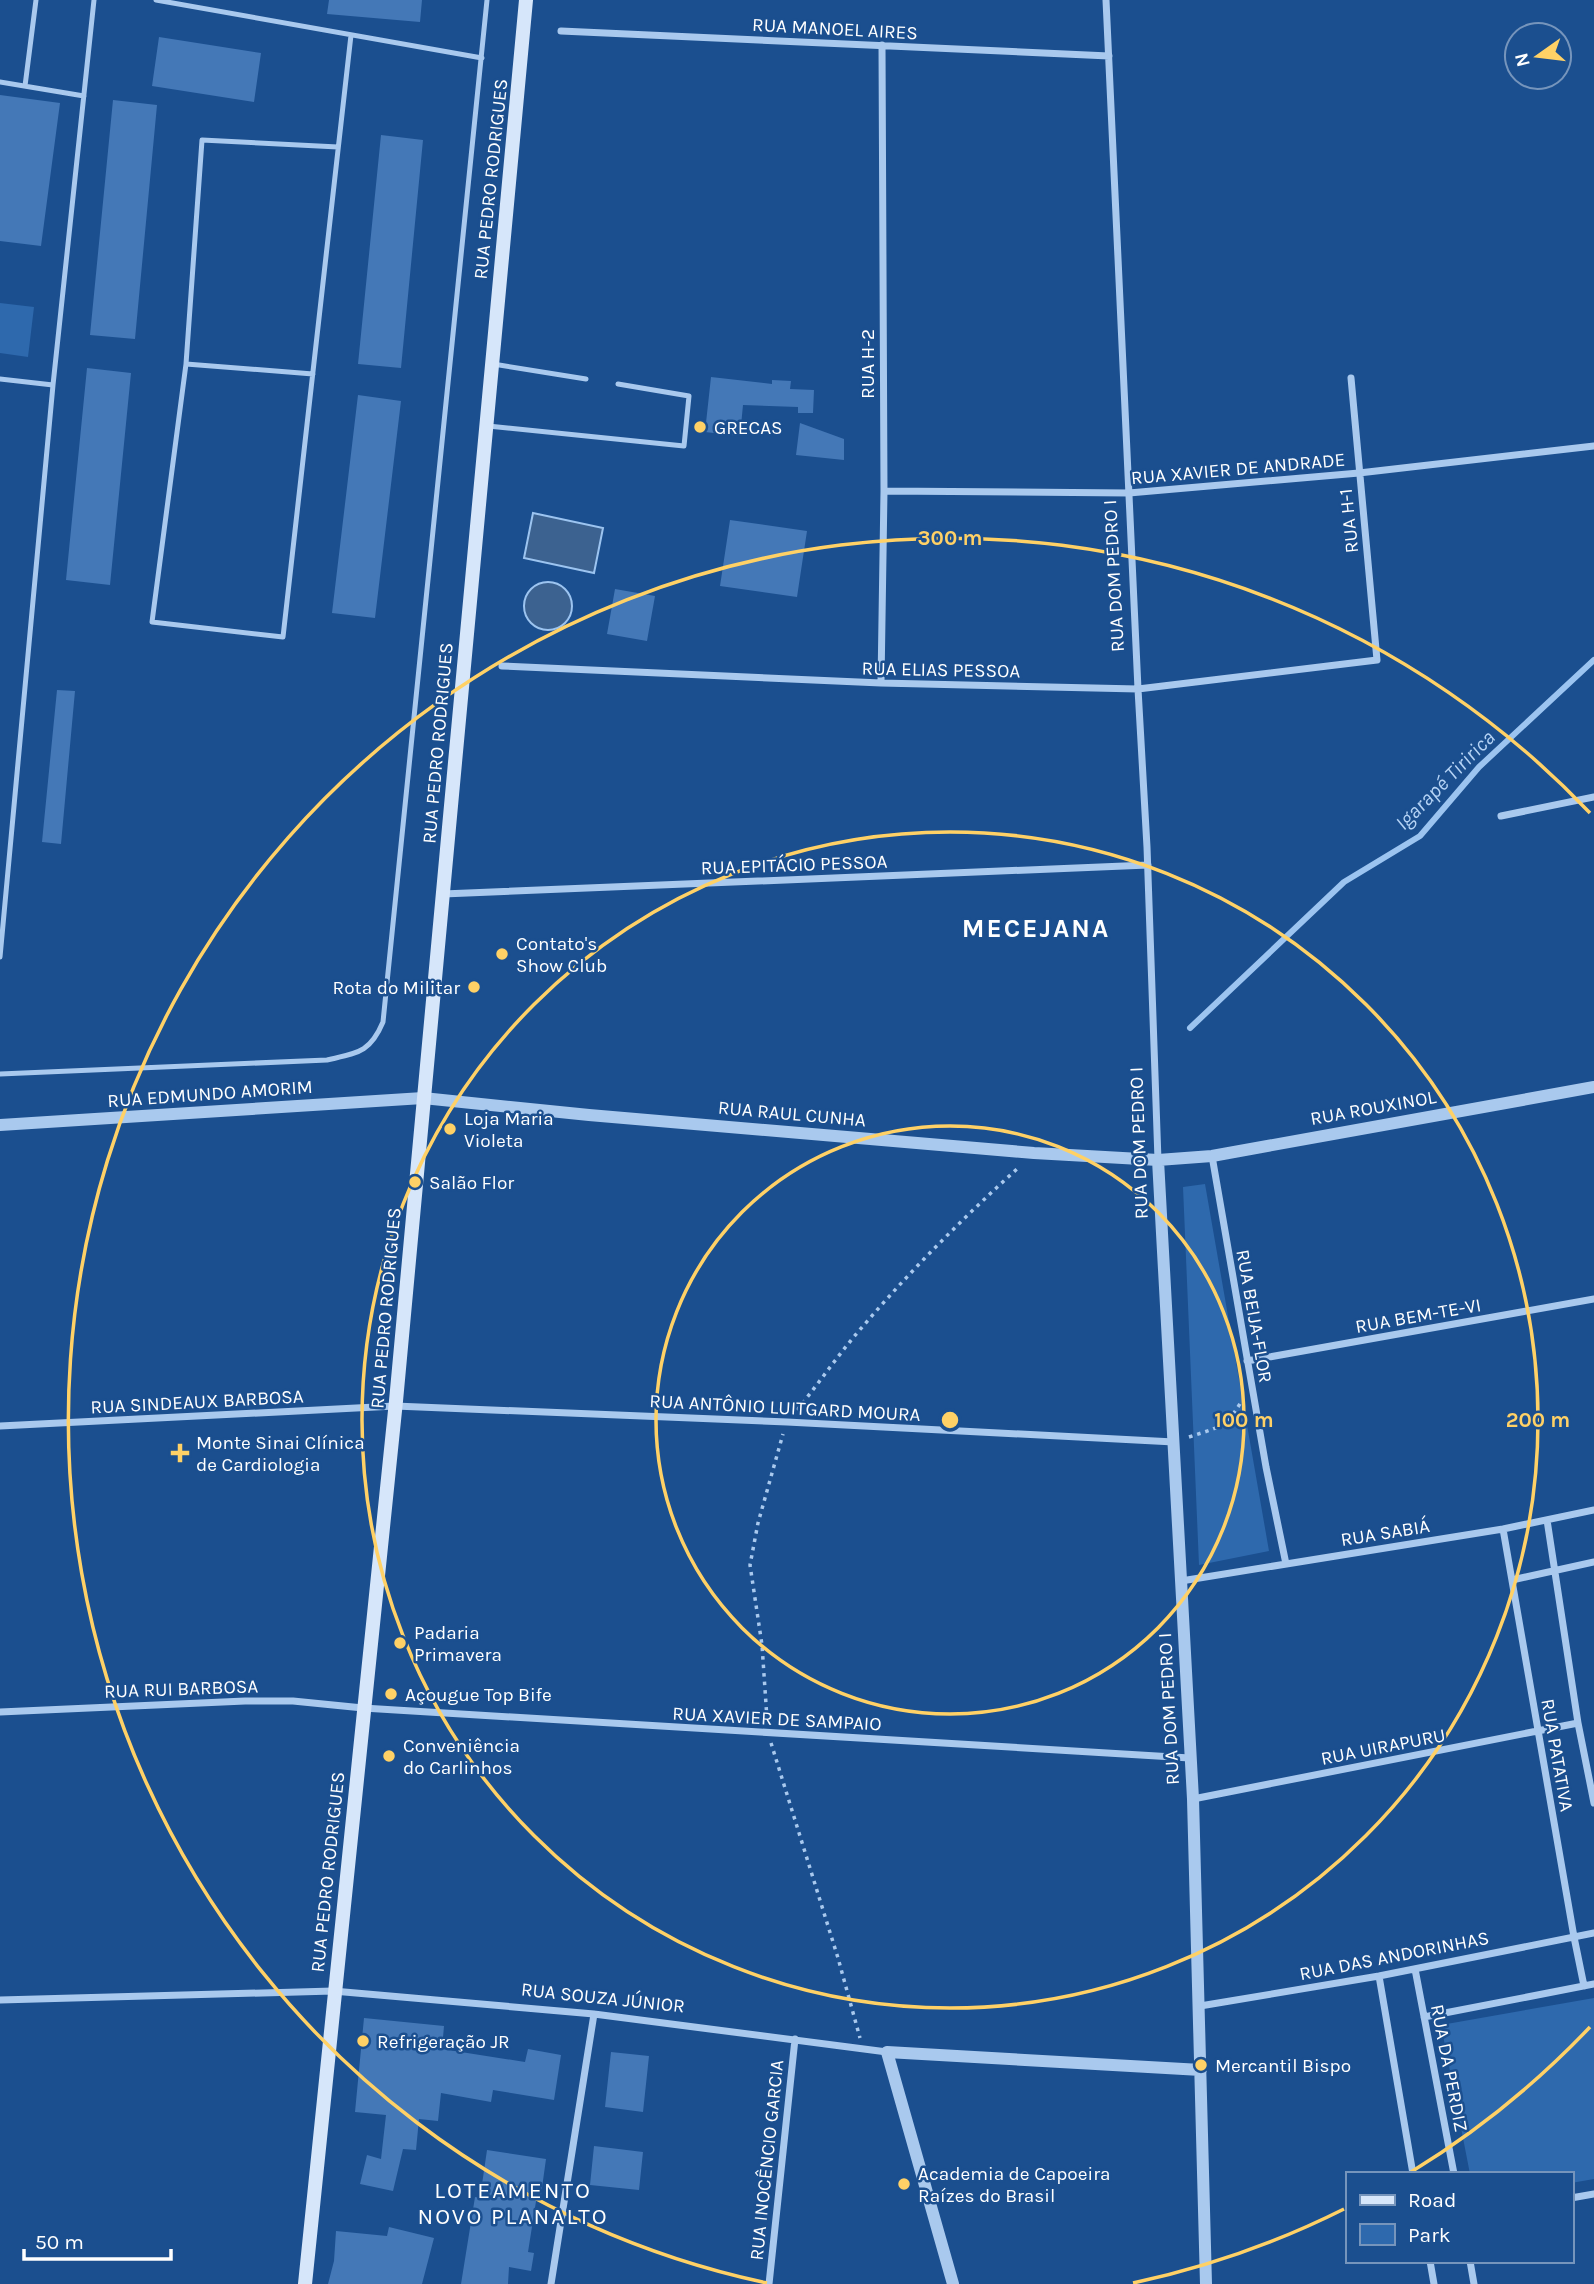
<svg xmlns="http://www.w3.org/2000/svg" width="1594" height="2284" font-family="Karla,sans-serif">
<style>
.green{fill:#2e69ad}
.water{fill:#3c6290;stroke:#9cc4f0;stroke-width:2}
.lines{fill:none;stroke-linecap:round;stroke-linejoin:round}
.stream{stroke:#9cc4f0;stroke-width:6}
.building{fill:#4478b7}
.path{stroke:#a9c9ee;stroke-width:3.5;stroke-dasharray:3.5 5;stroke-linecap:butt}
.service{stroke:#a9c9ee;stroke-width:5}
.minor{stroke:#a9c9ee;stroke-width:7}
.tertiary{stroke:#a9c9ee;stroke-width:12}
.secondary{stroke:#d6e6fa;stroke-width:14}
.ring{fill:none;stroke:#ffd166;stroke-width:3.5}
.poi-dot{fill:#ffd166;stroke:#1b4f8f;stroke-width:2.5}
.labels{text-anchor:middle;stroke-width:5;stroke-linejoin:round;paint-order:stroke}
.street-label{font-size:19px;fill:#fff;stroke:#1b4f8f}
.poi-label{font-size:19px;fill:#fff;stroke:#1b4f8f;text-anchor:start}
.water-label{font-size:21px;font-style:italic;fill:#b5d3f5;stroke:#1b4f8f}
.quarter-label{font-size:23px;letter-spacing:2px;fill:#fff;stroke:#1b4f8f}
.district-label{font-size:26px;font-weight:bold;letter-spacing:2px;fill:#fff;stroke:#1b4f8f}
.centre{fill:#ffd166;stroke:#1b4f8f;stroke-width:3.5}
.ring-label{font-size:21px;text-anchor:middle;font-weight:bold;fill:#ffd166;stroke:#1b4f8f;stroke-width:5;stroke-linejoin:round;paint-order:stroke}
</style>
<rect width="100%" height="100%" fill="#1b4f8f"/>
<path class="green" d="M0,303L34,307L28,357L0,353Z
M1205,1184L1269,1551L1199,1565L1183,1187Z
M1594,1998V2179L1571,2183V2174H1470L1441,2025Z"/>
<path class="water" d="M533,513L603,528L594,573L524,558Z
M524 606a24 24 0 1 1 48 0a24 24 0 1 1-48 0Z"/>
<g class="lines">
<path class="stream" d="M1190,1028L1344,882L1420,836L1479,767L1594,660"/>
</g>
<path class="building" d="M329,0H422L420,22L327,14Z
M159,37L261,53L254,102L152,86Z
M0,95L60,103L41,246L0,241Z
M113,100L157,105L135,339L90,335Z
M381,135L423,140L401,368L358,364Z
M87,368L131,373L110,585L66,580Z
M711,377L772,384V380L791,381L790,389L814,390L813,413H798V407L743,405L740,436L705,432Z
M358,395L401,401L375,618L332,613Z
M800,423L844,439V460L796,455Z
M730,520L807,531L797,597L720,586Z
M615,589L655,596L647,641L607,634Z
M57,690L75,691L61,844L42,842Z
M364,2018L444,2026L442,2049L525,2062L528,2049L561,2055L554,2100L493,2090L491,2102L441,2093L438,2121L419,2119L416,2150L403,2149L393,2191L360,2184L367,2155L381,2159L386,2115L355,2112Z
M611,2052L649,2056L643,2112L605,2107Z
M594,2146L643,2152L639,2190L590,2185Z
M487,2150L546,2159L541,2195H537L528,2252L534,2253L531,2271L509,2267L508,2284H461L475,2197L480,2198Z
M389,2227L434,2238L422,2284H328L334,2261L336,2231L387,2236Z"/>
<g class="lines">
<path class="path" d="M797,1410C820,1382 840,1352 864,1325C912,1269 963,1218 1018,1168
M1189,1437C1216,1428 1226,1428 1241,1402
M767,1719L762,1645L750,1565L758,1523L783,1434
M771,1743L838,1958L860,2038"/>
<path class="service" d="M156,0L482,58
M0,82L84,96
M25,86L36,0
M338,147L202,140L186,364L152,622L283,637L351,35
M186,364L313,374
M493,364L586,379
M0,379L53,385
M488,426L684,446L689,396L618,384
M0,957L53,385L94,0
M0,1074L327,1060C357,1053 370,1053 383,1022L487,0"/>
<path class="minor" d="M1106,0L1138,689L1147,847L1158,1160
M561,31L1109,56
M884,491L1129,493L1359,473L1594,446
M502,666L881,683L1138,689L1377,660L1351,378
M881,683L884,491L882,45
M1501,816L1594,797
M443,894L1148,865
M1212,1156L1266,1467L1286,1564
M1247,1361L1594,1299
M0,1426L395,1406L787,1422L1174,1442
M1547,1520L1578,1723L1594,1803
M1503,1529L1574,1937L1584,1986
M1512,1580L1594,1562
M1181,1581L1503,1529L1594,1510
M0,1712L245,1701H293L363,1708L1190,1758
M1193,1799L1578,1723
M1415,1969L1454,2174
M1379,1976L1413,2174
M0,2000L333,1991L594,2014L887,2052
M1200,2006L1379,1976L1594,1933
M1424,2017L1594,1984
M1571,2198L1594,2194
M1430,2261L1434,2284
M1470,2261L1474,2284
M551,2284L594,2014
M769,2284L795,2039"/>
<path class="tertiary" d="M0,1125L423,1098L589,1115L1034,1153L1158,1160L1212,1156L1594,1087
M1158,1160L1193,1799L1206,2284
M953,2284L887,2052L1201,2070"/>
<path class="secondary" d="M305,2284C333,1989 368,1695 396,1401C440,934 481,467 526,0"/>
</g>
<g class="ring">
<circle cx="950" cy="1420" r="294"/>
<circle cx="950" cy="1420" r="588"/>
<path d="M1590 2027A882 882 0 0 1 1411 2172M1344 2209A882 882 0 0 1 1133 2283M767 2283A882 882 0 1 1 1590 813"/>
</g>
<g class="poi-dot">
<circle cx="700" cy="427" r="7"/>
<circle cx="502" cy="954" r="7"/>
<circle cx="474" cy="987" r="7"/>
<circle cx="450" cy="1129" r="7"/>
<circle cx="415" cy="1182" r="7"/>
<path d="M176.5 1442.5h7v7h7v7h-7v7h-7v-7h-7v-7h7z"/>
<circle cx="400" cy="1643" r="7"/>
<circle cx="391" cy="1694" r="7"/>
<circle cx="389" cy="1756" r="7"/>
<circle cx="363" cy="2041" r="7"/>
<circle cx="1201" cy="2065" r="7"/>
<circle cx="904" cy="2184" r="7"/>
</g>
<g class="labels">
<g class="street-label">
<text transform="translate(835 28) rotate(3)" y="7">RUA MANOEL AIRES</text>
<text transform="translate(490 179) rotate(-84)" y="7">RUA PEDRO RODRIGUES</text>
<text transform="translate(867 364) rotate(-90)" y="7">RUA H-2</text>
<text transform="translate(1238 468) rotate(-5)" y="7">RUA XAVIER DE ANDRADE</text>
<text transform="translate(1348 521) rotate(-96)" y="7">RUA H-1</text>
<text transform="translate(1113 576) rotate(-93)" y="7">RUA DOM PEDRO I</text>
<text transform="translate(941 669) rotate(1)" y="7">RUA ELIAS PESSOA</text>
<text transform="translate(437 743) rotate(-85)" y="7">RUA PEDRO RODRIGUES</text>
<text transform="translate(794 864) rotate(-2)" y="7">RUA EPITÁCIO PESSOA</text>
<text transform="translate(210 1093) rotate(-4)" y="7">RUA EDMUNDO AMORIM</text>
<text transform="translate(1373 1107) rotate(-10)" y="7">RUA ROUXINOL</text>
<text transform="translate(792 1113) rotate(5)" y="7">RUA RAUL CUNHA</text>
<text transform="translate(1138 1143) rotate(-92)" y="7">RUA DOM PEDRO I</text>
<text transform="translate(385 1308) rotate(-85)" y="7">RUA PEDRO RODRIGUES</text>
<text transform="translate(1418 1315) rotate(-10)" y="7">RUA BEM-TE-VI</text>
<text transform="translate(1255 1316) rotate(80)" y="7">RUA BEIJA-FLOR</text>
<text transform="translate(197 1401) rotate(-3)" y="7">RUA SINDEAUX BARBOSA</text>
<text transform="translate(785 1407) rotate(3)" y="7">RUA ANTÔNIO LUITGARD MOURA</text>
<text transform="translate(1385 1532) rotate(-9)" y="7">RUA SABIÁ</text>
<text transform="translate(181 1688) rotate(-2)" y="7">RUA RUI BARBOSA</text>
<text transform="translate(1168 1709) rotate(-93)" y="7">RUA DOM PEDRO I</text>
<text transform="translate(777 1718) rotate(3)" y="7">RUA XAVIER DE SAMPAIO</text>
<text transform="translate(1383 1746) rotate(-11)" y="7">RUA UIRAPURU</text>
<text transform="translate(1558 1755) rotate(80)" y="7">RUA PATATIVA</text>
<text transform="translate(327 1872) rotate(-84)" y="7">RUA PEDRO RODRIGUES</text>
<text transform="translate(1394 1955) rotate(-11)" y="7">RUA DAS ANDORINHAS</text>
<text transform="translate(603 1997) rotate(6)" y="7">RUA SOUZA JÚNIOR</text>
<text transform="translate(1450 2068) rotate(79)" y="7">RUA DA PERDIZ</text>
<text transform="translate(766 2160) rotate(-84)" y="7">RUA INOCÊNCIO GARCIA</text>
</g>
<g class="poi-label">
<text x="714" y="434">GRECAS</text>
<text x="516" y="950">Contato's<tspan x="516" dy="22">Show Club</tspan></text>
<text x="460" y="994" text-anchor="end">Rota do Militar</text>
<text x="464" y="1125">Loja Maria<tspan x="464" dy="22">Violeta</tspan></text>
<text x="429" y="1189">Salão Flor</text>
<text x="196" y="1449">Monte Sinai Clínica<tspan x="196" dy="22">de Cardiologia</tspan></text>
<text x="414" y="1639">Padaria<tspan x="414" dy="22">Primavera</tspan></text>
<text x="405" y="1701">Açougue Top Bife</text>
<text x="403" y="1752">Conveniência<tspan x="403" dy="22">do Carlinhos</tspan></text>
<text x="377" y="2048">Refrigeração JR</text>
<text x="1215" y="2072">Mercantil Bispo</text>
<text x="918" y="2180">Academia de Capoeira<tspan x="918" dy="22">Raízes do Brasil</tspan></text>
</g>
<g class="water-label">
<text transform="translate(1445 780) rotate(-45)" y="7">Igarapé Tiririca</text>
</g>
<g class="quarter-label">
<text x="513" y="2198">LOTEAMENTO<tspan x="513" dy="26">NOVO PLANALTO</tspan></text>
</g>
<g class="district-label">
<text x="1036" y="937">MECEJANA</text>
</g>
</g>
<circle cx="950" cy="1420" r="10" class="centre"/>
<g class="ring-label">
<text x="950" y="545">300 m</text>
<text x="1244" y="1427">100 m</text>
<text x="1538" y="1427">200 m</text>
</g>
<rect x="1346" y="2172" width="228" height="91" fill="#1b4f8f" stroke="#7695bc" stroke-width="2"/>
<rect x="1360" y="2195" width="35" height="10" fill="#d6e6fa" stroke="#7695bc" stroke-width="2"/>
<text x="1408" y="2207" font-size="21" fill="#ffffff">Road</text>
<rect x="1360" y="2224" width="35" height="21" fill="#2e69ad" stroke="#7695bc" stroke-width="2"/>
<text x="1408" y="2242" font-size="21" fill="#ffffff">Park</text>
<g transform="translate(1538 56) rotate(256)"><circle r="33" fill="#1b4f8f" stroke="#7695bc" stroke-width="2"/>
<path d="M0-5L12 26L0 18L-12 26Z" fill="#ffd166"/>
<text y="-10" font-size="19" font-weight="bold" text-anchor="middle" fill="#ffffff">N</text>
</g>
<path d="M24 2249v10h147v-10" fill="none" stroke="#ffffff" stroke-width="3.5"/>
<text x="35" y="2249" font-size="21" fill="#ffffff" stroke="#1b4f8f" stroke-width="5" paint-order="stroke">50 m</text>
</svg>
